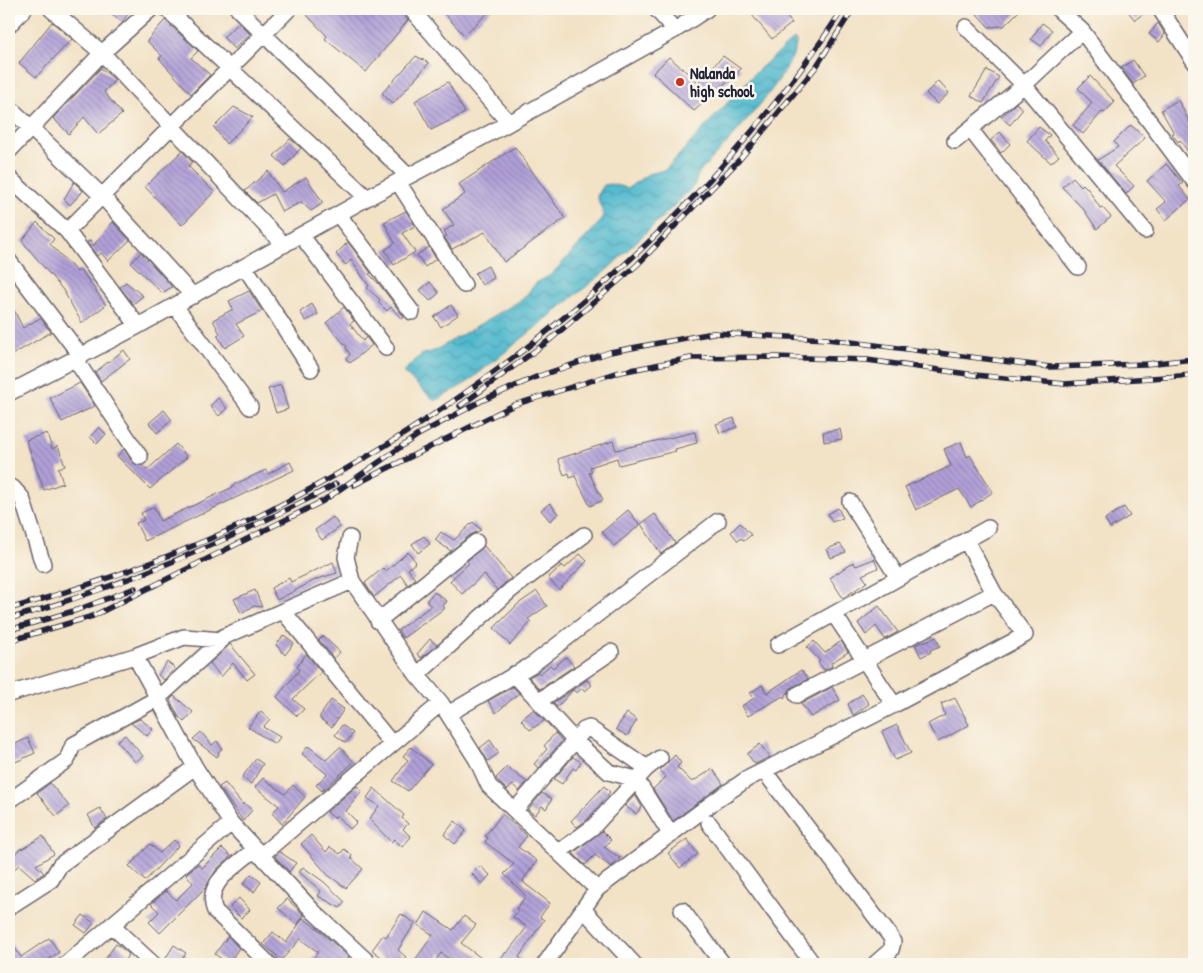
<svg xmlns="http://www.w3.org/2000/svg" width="1203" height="973" font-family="'Patrick Hand',sans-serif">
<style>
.water{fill:url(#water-waves);stroke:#3a6e84}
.building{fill:url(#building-back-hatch)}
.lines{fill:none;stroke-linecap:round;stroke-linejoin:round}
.minor-casing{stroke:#6b656c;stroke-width:18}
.minor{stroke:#fff;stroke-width:15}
.rail-casing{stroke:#22223b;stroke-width:5.5}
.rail{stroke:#fbf7ec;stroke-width:4;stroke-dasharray:11;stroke-linecap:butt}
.poi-dot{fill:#c8321e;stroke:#fbf7ec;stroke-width:2}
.labels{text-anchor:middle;stroke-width:5;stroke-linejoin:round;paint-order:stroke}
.poi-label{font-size:16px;font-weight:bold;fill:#22223b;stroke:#fbf7ec;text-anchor:start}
</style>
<defs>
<pattern id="water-waves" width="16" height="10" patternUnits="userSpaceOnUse" patternTransform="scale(1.25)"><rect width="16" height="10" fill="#51b9ce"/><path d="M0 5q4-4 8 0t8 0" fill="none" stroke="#4396a8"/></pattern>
<pattern id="building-back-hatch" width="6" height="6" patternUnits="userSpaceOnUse" patternTransform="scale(1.25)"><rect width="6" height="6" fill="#b1a0d8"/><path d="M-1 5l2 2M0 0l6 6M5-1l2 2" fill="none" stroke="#9082b0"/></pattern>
</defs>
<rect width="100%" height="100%" fill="#fbf7ec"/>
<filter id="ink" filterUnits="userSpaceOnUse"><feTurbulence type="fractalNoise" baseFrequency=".02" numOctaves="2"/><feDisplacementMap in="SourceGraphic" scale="10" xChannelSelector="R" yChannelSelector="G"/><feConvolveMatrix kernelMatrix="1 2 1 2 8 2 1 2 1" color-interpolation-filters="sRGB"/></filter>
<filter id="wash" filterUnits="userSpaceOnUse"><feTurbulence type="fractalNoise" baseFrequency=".0096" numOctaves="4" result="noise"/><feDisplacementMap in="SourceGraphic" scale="20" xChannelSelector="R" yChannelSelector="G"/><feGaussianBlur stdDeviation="1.12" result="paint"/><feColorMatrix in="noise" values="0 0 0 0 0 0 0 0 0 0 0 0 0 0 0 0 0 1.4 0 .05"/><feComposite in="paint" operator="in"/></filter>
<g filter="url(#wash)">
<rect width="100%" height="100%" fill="#f2e2c6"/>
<path class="water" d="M794,39L796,41C799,69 719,151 698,174L695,184L688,192L608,269L468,382L435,401L403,372L421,355L434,351L523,299L536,283L551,275L602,220L603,213L597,196L604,185L610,184L628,188L648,174L665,170L757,71Z"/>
<g id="blocks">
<path class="building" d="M106,9H132L122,22Z
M311,9H343L350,14L353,9H396L408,20L366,72L325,39L327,36L306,14Z
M440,9H492L464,35Z
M759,9H780L792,23L772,39L752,15Z
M983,9H1021L1004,26L989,27L977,14Z
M1126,9H1149L1135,20Z
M165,20L198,51L191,58L210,75L191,94L165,65L159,58L162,56L147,41Z
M52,22L72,39L36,77L19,63Z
M239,23L250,34L234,49L223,37Z
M1042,23L1052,30L1041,46L1031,39Z
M1158,23L1165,34L1159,42L1149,34Z
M416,56L429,63L393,104L382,93Z
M723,56L741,69L694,111L653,73L669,57L698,82Z
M1133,60L1144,76L1133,84L1121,68Z
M101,68L115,80L104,92L122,114L98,134L84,117L69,134L53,118Z
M987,70L999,77L983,103L971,96Z
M1090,76L1115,102L1104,113L1102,112L1083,134L1073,125L1092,103L1078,88Z
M938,81L949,93L937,104L926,93Z
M448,82L465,113L431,130L415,101Z
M1178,100L1194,130V161L1180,140L1178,142L1172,134L1174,133L1161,110Z
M1016,103L1023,109L1010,125L1001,117Z
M234,107L253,117L226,144L214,127Z
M1131,125L1145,138L1114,166L1134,186L1126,194L1098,160L1118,147L1114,142Z
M1039,127L1050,135L1045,141L1059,156L1051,163L1027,141Z
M1000,132L1010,144L1001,153L991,140Z
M290,139L301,148L285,166L274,156Z
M515,147L565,218L504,262L485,232L452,249L444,237L447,236L444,231L454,225L443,209L465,194L459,184Z
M182,151L192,162L188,166L214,192L182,225L145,187Z
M1166,164L1183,183L1179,186L1190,199L1166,220L1157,209L1166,202L1147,181Z
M268,171L282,192L306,177L323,203L311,211L301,202L282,212L273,194L257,203L245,191Z
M1073,177L1081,186L1083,184L1088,189L1100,208L1102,207L1111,217L1097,229L1084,210L1062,187Z
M74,182L83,191L70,205L64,199Z
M406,211L415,226L402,233L415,252L394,265L385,250L395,243L384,222Z
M37,222L54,239L50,244L77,272L80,269L106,305L82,323L63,290L22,241Z
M113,222L130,240L108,261L101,253L97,256L87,242L90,241L93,246Z
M348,242L371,273L369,274L379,284L404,317L402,319L391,307L387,311L378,302L380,300L367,288L369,286L351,260L346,265L336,254Z
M429,247L436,259L425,267L417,255Z
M141,252L172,287L162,293L131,263Z
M488,266L494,278L482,285L475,273Z
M126,282L143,296L133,304L120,287Z
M430,282L439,293L430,301L420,290Z
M249,291L262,311L236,324L244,336L225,348L217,335L220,334L213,320L233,309L229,301Z
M9,300L23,328L40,318L51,332L12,355L9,348Z
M312,304L318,314L306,321L300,312Z
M451,305L458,315L441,327L434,317Z
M344,307L354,321L350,324L363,341L366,337L372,345L350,363L346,359L350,354L346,348L347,347L326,323Z
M124,350L130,359L101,381L95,372Z
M80,383L95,406L62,422L50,398Z
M281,385L288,409L276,413L268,389Z
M218,398L227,408L219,416L210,406Z
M164,410L172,420L157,433L149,423Z
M734,418L737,427L720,433L716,424Z
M99,427L106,434L97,444L90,437Z
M840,429L842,439L824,442L823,432Z
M695,432L697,443L675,449L676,451L619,465L617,458L590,467L592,472L589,473L603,500L590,506L575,476L570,478L569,473L564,475L558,459L613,441L616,450Z
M47,433L52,449L58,446L65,466L58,468L63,483L44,490L26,440Z
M961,442L967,457L970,455L993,492L971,507L959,489L916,510L905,487L951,466L944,449Z
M176,444L187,457L150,489L117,456L124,449L133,463L143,466L147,470Z
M290,462L294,470L145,541L136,523L144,520L141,513L154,507L160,521L233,487V485L266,470L268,474Z
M550,503L558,514L550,521L541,510Z
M1124,507L1130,516L1110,528L1105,519Z
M838,508L843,518L832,522L828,514Z
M628,510L640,525L614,546L602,532Z
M655,514L675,543L661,554L641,524Z
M333,517L340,527L322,540L315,530Z
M473,522L481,530L470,535L451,551L435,540L441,532L454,540Z
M740,523L751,535L744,541L741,538L738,541L731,532Z
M424,536L430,544L418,553L412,544Z
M840,544L846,552L831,558L827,549Z
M484,546L511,578L497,590L484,574L462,594L450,581L469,563L467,561Z
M408,552L416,562L408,569L415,579L408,585L401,575L374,597L365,583L383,568L386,571Z
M580,554L587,561L559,590L548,578L562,565L565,568Z
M874,559L878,568L862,575L867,582L843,598L830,578L853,562L856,566Z
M333,562L337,573L317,579L277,600L271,588L289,578L291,582Z
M255,590L262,607L254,606L241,613L234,599Z
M537,591L547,606L528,619L531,622L510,645L494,628L518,604Z
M433,593H436L447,601L443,606L445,608L403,638L398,630L431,606L427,603V600Z
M879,606L898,632L885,639L876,626L866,635L858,623Z
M284,635L294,643L285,655L276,645Z
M323,636L340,652L334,659L319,640Z
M936,637L940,646L930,650L931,652L921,657L915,645Z
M430,639L437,645L421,658L417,654Z
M814,641L825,653L841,641L848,652L831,663L832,666L824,670L818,662L820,661L807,647Z
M230,644L255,674L247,680L233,663L221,677L210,663Z
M306,654L321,672L293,699L304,709L297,716L277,697L299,670L297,667Z
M566,657L574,666L540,689L529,677L538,672L540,674L550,665L553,668Z
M167,662L175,668L164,680L158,675Z
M801,670L808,679L792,687L784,698L783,696L748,716L742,706L754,698L750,693L762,685L767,693Z
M587,680L592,685L585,691L582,688L577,693L573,690L557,707L553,703Z
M513,687L519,693L496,713L488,701Z
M832,687L840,700L811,717L801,704Z
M862,694L869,704L853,715L848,704Z
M174,696L193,712L184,722L179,717L170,700Z
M955,698L969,725L938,742L928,724L945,715L941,704Z
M331,700L344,709L332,727L320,719V716Z
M534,709L544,721L530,730L521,720Z
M261,711L270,719L263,727L280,737L275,744L248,727Z
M627,713L637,720L627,736L616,729Z
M140,719L153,729L147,736L131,723Z
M342,725L353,733L346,743L335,735Z
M897,725L911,753L895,760L882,732Z
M201,732L212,745L217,741L222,749L218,752L219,754L217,757L193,739Z
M555,733L562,741L539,768L534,764L547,749L544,746Z
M125,735L143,756L135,762L117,741Z
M28,738L35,753L9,765V747Z
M490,740L499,753L488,761L480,748Z
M760,744L770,757L755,764L747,754Z
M308,746L326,760L340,747L354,762L322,791L316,785L327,774L302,754Z
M411,747L431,764L408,791L393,781L408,760L403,756Z
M675,755L681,763L677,767L692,782L713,769L723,784L673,821L653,789L666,777L660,770Z
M573,757L581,762L576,770L573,768L562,784L554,779Z
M256,759L263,764L251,784L242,777Z
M507,767L527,782L519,791L513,785L507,790L497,780L496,778Z
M263,778L285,794L293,785L305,797L282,824L272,813L279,806L255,787Z
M50,783L69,806L56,816L37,793Z
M225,783L243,805L244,803L252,810L243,821L219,787Z
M357,786L362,791L346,811L357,822L350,829L337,815L334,818L327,812Z
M604,786L610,792L587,820L577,827L571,821Z
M374,788L404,815L402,818L408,824L403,829L411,837L402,847L394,839L391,842L369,819L379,806L367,798Z
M542,793L552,799L546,809L542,806L535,815L528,810Z
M635,795L642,807L636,814L625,806Z
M100,808L107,819L95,828L88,815Z
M502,814L527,836L518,847L537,861L523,880L524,883L550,903L540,917L544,920L519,957L526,964H496L506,952L507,953L527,927L513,917L518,911L516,909L526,896L504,874L514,864L485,842L488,838L485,836Z
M455,821L466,831L455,844L444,835Z
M602,831L611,840L604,847L620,858L611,867L595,855L585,865L573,853Z
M311,835L326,852L330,847L340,854L344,849L352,855L351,858L363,869L346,888L328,875L301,844Z
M43,836L54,854L36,865L44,873L35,879L19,865L9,874V859L21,848L22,849Z
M687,839L698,854L680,868L668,853Z
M174,840L179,845L145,881L129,866L150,844L160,853Z
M222,848L231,856L216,870L206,887L160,933L149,922L159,912L151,904L166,891L176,900L193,883L186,874L198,864L202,868Z
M280,852L296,863L289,872L275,856Z
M480,866L490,875L482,884L472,874Z
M303,867L324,882L345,902L340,908L318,896L321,891L299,872Z
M251,874L261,882L254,892L243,884Z
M239,898L250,910L241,918L230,907Z
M287,899L304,915L297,925L278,908Z
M426,912L453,930L464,916L476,925L461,943L489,964H456L441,953L433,964H421L415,960L433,935L418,925Z
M401,914L415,923L398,950L407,958L402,964H391L372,950L383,935L386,937Z
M83,915L94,923L86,933L75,925Z
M303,918L319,930L349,957L343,964H321L313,959L318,952L300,939L278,964L277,956L263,944L273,932L286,943Z
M228,936L239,948L228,964L215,954Z
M49,938L59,952L42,964H9V939L21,957Z
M116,944L129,954L122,964H112L105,959Z
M174,945L186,953L179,964H162Z"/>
</g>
</g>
<g filter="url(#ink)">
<use href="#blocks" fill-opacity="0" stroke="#6b656c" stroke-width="1"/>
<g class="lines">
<g class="minor-casing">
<path id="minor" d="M51,9L102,53L284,245
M167,9L367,198
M238,9L408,176
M411,9L509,123
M656,9L675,30
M1058,9L1082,31L1194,181
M1160,9L1194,61
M9,25L24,9
M966,27L1024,85L1145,231
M9,107L103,197L193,296
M970,129L1078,267
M955,141L1024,85L1082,31
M9,151L102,53L151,9
M9,178L67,231L138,326
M398,182L464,285
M338,214L412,312
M67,231L289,9
M301,235L386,348
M9,261L81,356
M245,267L311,369
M175,306L250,407
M75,359L140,457
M9,393L138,326L367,198L509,123L675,30L707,9
M9,487L13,488L22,498L43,564
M850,502L898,578
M350,538L346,557L352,581L417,675L441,703L477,760L489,786L597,889
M966,540L994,593
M283,611L392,744
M834,614L894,705
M378,621L476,542
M778,645L988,528
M135,656L195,767L231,823L314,912L370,964
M514,674L575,741L609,772L636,779L671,835
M417,675L511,590L584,535
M9,694L135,656L184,637L222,640L223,637L352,581
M539,701L611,652
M448,714L533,664L718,521
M764,771L890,936L893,942L891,950L875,964
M9,801L67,760L73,745L158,698L222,640
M516,809L584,730L589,728L647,768
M709,823L813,964
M255,849C236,866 203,883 215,911L269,964
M559,852L593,827L647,768L660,758
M260,856L441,703
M9,907L51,880L60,865L195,767
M583,909L634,964
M682,910L723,964
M111,925L153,964
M66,964L231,823
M545,964L597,889L715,801L747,779L894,705L1025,635L994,593L797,695"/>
</g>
<use href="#minor" class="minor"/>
<g class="rail-casing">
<path id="rail" d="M460,406L551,339L637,265L740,159L816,67L853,9
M354,485L514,405L616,373L691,358L775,357L867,360L975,375L1065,384L1194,375
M9,609C96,584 184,554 265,513C495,396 701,225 843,9
M9,619C125,585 229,542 336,484
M9,630L77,610L135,588
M9,641L93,616L323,501L418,435L481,401L536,377L610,352L713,333L827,339L1050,367L1146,364L1194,359"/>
</g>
<use href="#rail" class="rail"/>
</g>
</g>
<circle class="poi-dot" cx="680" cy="82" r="5"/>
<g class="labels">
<g class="poi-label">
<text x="690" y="79">Nalanda<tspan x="690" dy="18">high school</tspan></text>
</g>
</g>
<rect width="1203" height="973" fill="none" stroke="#fbf7ec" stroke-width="30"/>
</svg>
